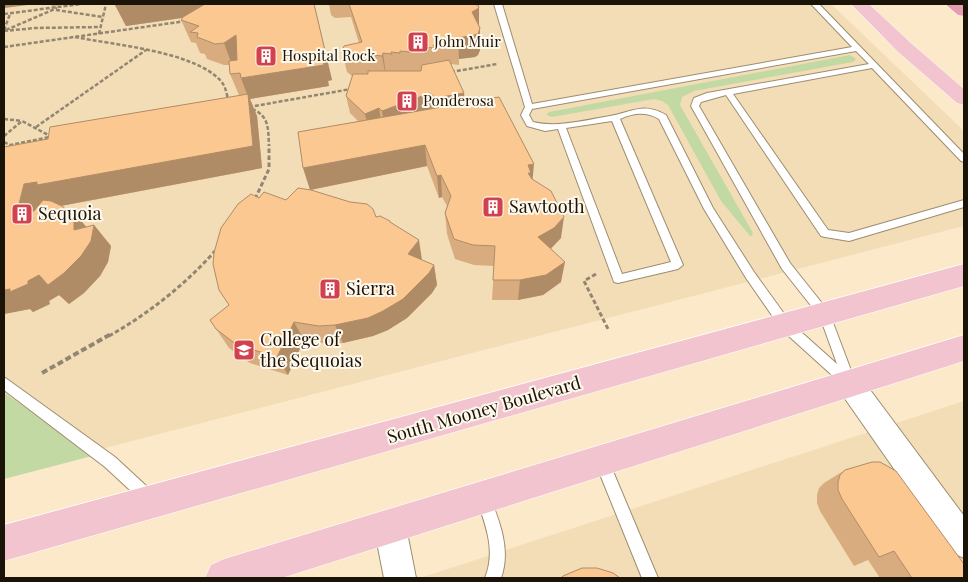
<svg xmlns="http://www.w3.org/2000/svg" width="968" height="582" font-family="'Playfair Display',serif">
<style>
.built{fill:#f2ddb7}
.green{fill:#c3d9a3}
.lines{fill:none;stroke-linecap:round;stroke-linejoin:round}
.lane-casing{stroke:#9d8d70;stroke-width:2}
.street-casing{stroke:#9d8d70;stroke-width:2}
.primary-casing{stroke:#fff;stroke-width:1}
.highway-casing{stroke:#fff;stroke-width:1}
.path-far2{stroke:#938671;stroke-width:2.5;stroke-dasharray:4 2;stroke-linecap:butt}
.path-far1{stroke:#938671;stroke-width:3;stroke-dasharray:4.5 2.5;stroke-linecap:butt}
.path{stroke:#938671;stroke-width:4;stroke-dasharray:6 3;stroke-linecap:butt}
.lane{fill:#fff;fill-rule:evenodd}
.street{fill:#fff;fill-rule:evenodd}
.primary{fill:#f1c4cf;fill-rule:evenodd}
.highway{fill:#e79daf;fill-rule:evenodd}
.wall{fill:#d8ac7e}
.shaded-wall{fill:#b08c66}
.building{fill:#fbc892;stroke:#b08c66}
.labels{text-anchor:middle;stroke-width:4;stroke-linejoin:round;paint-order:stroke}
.far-poi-label{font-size:15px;fill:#191308;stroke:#fff8ec;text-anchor:start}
.poi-label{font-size:18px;fill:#191308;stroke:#fff8ec;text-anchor:start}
.street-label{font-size:18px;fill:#191308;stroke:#fff8ec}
</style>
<rect width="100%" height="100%" fill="#fbe9ca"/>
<path class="built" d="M4,4H831L964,131V226L4,474Z
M964,401V578H420Z"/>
<path class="green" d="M850,55L856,59L853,62L694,91L682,97L680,105L753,233L752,236H750L721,201L668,105L662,101L654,99L552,117L546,115L549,112Z
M4,393L96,455L4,479Z"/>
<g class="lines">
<g class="lane-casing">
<path id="lane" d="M494,4H502L532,104L852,47L811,4H819L964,154V162L961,161L872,68L733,94L828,230L849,233L964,200V207L849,241L825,237L821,236L726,95L701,102L699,106L790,263L829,312L855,381L852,386L848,388L844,386L782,330L746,278L704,209L659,119C646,111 633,113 620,119L683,265L678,269L618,283L614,282L558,129L545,131L527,126L521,115L525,107ZM856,51L869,64L707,93L694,98L691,106L782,269L820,317L837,364L790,322L754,272L713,208L666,115C643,102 633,112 610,116C586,120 557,128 533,122L529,115L532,109ZM612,121L671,262L622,274L566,128Z
M4,377L115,457L155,494L157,499L155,504L150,506L145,504L105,467L4,390Z
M602,455L607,457L658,578H642L595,462L597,457Z
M484,493L489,495C500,522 511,550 501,578H485C496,551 486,526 477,500L479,495Z"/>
</g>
<g class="street-casing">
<path id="street" d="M850,372L859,375L964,516V558L953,553L841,393L837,384L841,375Z
M390,511L401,516L406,527L416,578H384L374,527L379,516Z"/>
</g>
<g class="primary-casing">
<path id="primary" d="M851,4H869L912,44L964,89V105L957,103L898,52Z
M964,264V286L4,561V525Z
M964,335V361L282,578H205L211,565L224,559Z"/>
</g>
<g class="highway-casing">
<path id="highway" d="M945,4H964V16L958,15Z"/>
</g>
<path class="path-far2" d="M56,10L103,17
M4,14L81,4
M4,30L10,14
M6,30L57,8
M4,31L35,28L100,27
M99,34L106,4
M75,37C114,45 192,51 220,80C225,85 227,93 228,101
M4,47L186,21
M451,72L497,64
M249,107L351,89
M252,109C270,116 268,130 269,146
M4,119L22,121
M36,127L146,50
M4,136L22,121L52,137
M4,142L10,145L50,137"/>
<path class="path-far1" d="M255,199L269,169V145
M596,274L584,281L608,329
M109,336C148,314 186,284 215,251"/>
<path class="path" d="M42,373L111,334"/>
<use href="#lane" class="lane"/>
<use href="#street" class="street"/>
<use href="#primary" class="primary"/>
<use href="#highway" class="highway"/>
</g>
<path class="wall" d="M51,4H63L58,6H52Z
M314,4L332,80L328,81L329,86L250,99L257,116L262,168L61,206L70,213L74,212L86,227L94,225L111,246L108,262L100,276L84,293L69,304L59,295L49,301L50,304L33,312L30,309L4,314V147L48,139L244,95H239L230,74V65H224L207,59L205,54L200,53L196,43L191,42L181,20L183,18L126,26L115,5Z
M329,4H478L479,26L480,28V50L478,55L475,57L459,59V65L451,64V65L464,93L465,103L532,180L561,238L551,249L561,282L543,295L518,300H492L494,266L474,265L455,259L447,234L445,213L447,206L442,197L439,198L427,166L310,190L391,223L422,260L434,265L437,285L432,293L407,318L388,330L373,336L343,343L327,344L304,340L288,375L250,363L229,348L210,320L229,305L259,198L286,200L310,190L358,121L350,113L346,96L352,76L347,72L342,51L359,43L351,17L335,18L331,15Z
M845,470L964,578H880L868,560L854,566L820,511L817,503V495L819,488L824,483Z"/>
<path class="shaded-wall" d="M4,4H36L4,8Z
M121,4H262V6L126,26L115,5Z
M314,4L332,80L328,81L329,86L250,99L257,116L262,168L55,207L37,233L17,212L24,184L248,97L241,78Z
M464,4H478V8H479V29Z
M480,28V50L478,55L475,57L459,59L458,38Z
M236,35L244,57L232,65L224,43Z
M383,53L386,75V77L382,56Z
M430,93L432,111L385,129L382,111Z
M464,93L465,111L438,116L436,98Z
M379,108L382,126L369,132L365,114Z
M425,145L427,166L310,190L303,168Z
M534,164L532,185L530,186L528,165Z
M441,175L442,197L439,198L437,176Z
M74,212L92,234L94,225L111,246L108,262L100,276L84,293L69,304L59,295L49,301L50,304L33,312L30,309L4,314V290L28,281L39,275L74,230Z
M564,217L561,238L551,248L536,257L538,237Z
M419,240L422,260L408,254Z
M565,262L561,282L543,295L518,300L520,280Z
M434,265L437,285L432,293L407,318L388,330L373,336L343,343L335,325Z
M294,322L304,340L288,375L277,357Z"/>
<path class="building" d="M205,4H314L327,59L323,60L324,65L241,78L240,73L230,74L229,61L237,60L236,35L224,43L215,44L197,37L198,33L190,32L199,26L181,20L183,17Z
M349,4H472L478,5L479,8L472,12L480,28L478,34L474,35L458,38V43L450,42V45L441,44L442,46L433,45L434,48L424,47L425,49H408L409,52L400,51V53L391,52L392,54L383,53L382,56L372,55L371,52L347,54L342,51L344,46L362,42Z
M449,60L464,93L436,98L430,93L382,111L379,108L365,114L346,96L353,74H368V71H421L422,65Z
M248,94L253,146L37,185V182L24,184L17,212L34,211L43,200L51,201L62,206L70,213L74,212L78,220L74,221V230L94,225L91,241L81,256L64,273L48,285L39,275L28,281V284L10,292V289L4,290V147L48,139L50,127Z
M499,97L534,164L528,165L531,173H528L532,179L551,191L564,217L554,228L538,237L565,262L546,275L520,280H493L495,246L473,245L454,239L445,213L451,196L441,175L437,176L425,145L303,168L298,132Z
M298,188L311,190L350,202L367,204L373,209L376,217L380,216L390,221V222L419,240L408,254L434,265L429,273L403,299L383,311L368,318L335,325L319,326L294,322L277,357L237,345L216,329L210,320L229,305L219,290L213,264L214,253L221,228L238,204L251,194L259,198L264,192L286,200Z
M872,462H880L896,471L964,564V578H912L894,551L879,557L842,499L838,490V482L840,475L845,470Z
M582,568H597L613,573L620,578H561L563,576Z"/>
<defs>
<g id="building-square" transform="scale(1.125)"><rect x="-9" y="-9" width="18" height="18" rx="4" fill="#d1414e" stroke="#fff8ec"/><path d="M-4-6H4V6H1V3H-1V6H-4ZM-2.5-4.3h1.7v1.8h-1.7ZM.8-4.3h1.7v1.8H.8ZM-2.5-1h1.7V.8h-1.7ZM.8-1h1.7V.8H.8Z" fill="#fff"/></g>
<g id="university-square" transform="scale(1.125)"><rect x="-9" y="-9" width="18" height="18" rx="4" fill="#d1414e" stroke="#fff8ec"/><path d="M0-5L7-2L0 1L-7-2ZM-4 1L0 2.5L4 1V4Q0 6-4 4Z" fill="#fff"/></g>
</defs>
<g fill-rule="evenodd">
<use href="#building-square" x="418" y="42"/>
<use href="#building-square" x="266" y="56"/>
<use href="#building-square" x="407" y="101"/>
<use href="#building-square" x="493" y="207"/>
<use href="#building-square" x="22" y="214"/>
<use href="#building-square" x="330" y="289"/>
<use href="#university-square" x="244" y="350"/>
</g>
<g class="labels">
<g class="far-poi-label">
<text x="434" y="47">John Muir</text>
<text x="282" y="61">Hospital Rock</text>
<text x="423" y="106">Ponderosa</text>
</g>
<g class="poi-label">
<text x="509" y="213">Sawtooth</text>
<text x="38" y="220">Sequoia</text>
<text x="346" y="295">Sierra</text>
<text x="260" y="346">College of<tspan x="260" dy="21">the Sequoias</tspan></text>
</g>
<g class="street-label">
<text transform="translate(484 410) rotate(-16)" y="6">South Mooney Boulevard</text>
</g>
</g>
<rect width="968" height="582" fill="none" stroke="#191308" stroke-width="10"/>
</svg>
